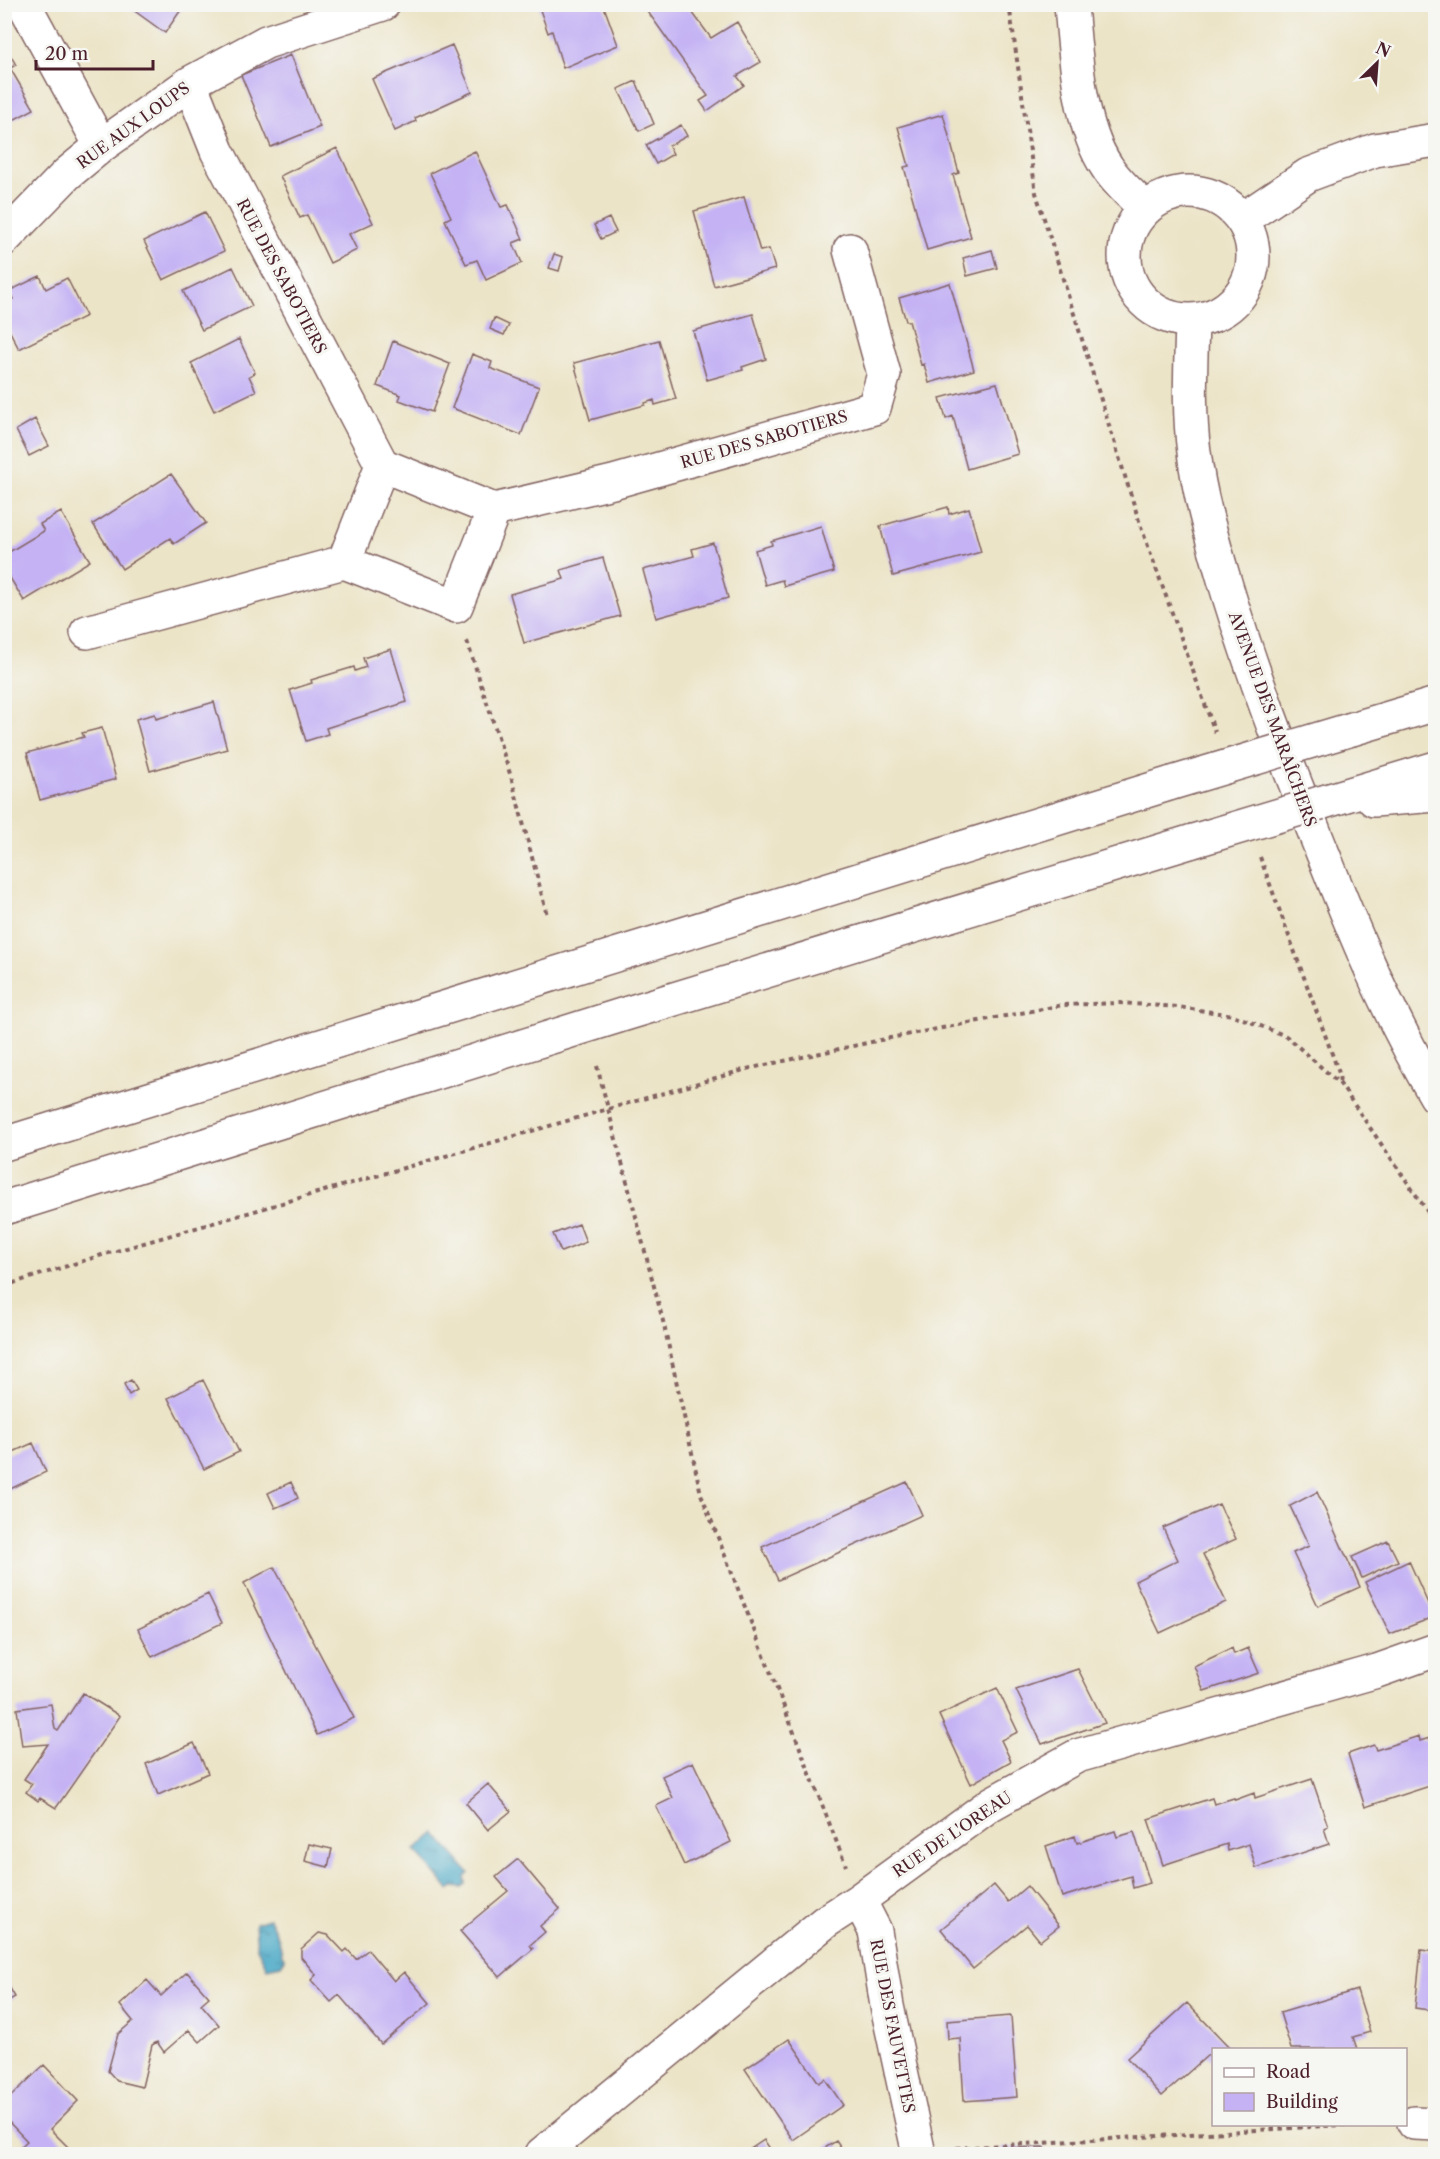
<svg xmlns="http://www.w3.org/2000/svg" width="1440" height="2159" font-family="'Libre Caslon Text',serif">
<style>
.water{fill:url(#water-ripples);stroke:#486378;stroke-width:1.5}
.building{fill:#c4b2f4}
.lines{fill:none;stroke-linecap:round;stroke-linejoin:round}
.minor-casing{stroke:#836462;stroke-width:36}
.highway-casing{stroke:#836462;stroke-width:36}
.path{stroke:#836462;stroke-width:4;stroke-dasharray:4.5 4.5;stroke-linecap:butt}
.minor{stroke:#fff;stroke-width:33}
.highway{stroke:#fff;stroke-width:33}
.highway-bridge-casing{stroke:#836462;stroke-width:36;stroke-linecap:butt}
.highway-bridge{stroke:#fff;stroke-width:33}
.labels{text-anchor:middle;stroke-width:6;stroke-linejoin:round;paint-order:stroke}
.street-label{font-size:16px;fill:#4a1f2b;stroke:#f6f6f2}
</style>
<defs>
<pattern id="water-ripples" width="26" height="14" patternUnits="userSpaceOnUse" patternTransform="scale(1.5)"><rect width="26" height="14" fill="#46a7c6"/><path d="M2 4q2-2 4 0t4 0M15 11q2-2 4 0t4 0" fill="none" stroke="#3c87a1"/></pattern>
</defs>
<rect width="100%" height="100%" fill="#f6f6f2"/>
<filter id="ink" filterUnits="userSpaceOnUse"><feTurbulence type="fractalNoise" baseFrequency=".0167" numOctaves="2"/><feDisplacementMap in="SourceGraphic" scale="12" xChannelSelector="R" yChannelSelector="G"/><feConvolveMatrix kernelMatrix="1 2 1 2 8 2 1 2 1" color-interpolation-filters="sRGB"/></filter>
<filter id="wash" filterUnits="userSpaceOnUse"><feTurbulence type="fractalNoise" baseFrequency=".008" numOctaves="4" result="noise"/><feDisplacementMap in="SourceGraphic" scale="24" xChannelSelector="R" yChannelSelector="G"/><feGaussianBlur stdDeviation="1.35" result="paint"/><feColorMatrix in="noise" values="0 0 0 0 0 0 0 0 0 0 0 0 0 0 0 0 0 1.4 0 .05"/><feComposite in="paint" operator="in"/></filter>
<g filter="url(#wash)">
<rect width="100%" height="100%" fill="#ece4c7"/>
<path class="water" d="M435,1833L469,1873L465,1877L466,1884L462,1888L453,1887L449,1890L415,1850Z
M269,1919L279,1939L282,1955L285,1959L281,1965L267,1968L257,1948L255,1923Z"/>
<g id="blocks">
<path class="building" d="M125,4H185L165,33Z
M538,4H603L618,45L563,68L552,31L548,33Z
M643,5H687L711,38L737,22L761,62L737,76L744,85L707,111L700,101L708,96Z
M4,44L16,65L10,68L34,109L4,125Z
M452,45L472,92L415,118L416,121L395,131L372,79Z
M291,55L320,127L271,147L241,75Z
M636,81L654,124L639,131L618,89Z
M943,114L959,173L953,175L971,237L927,250L904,167L909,166L898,127Z
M681,125L687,136L669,146L673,154L656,164L646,145Z
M337,148L373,223L349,234L357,250L330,263L307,215L300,218L280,176Z
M475,151L501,207L508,205L523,239L513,243L522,263L486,280L477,260L466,264L445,220L451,217L430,173Z
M744,197L760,251L769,249L775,269L714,286L694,211Z
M205,212L224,251L163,280L144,241Z
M609,218L616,232L601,239L594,225Z
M992,250L997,268L967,276L963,258Z
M554,254L563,257L559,271L549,268Z
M233,267L252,306L202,330L183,291Z
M40,276L46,289L67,278L86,316L19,349L4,320V303L13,299L9,291Z
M950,283L974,370L929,383L924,364L921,365L909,321H906L899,298Z
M753,314L766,359L742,367L743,370L707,380L693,331Z
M494,318L509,325L504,335L490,329Z
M239,339L255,373L249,376L256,391L214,411L191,363Z
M659,340L676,399L655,405L654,400L645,403V405L590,420L574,363Z
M393,341L450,364L432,412L399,400L401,395L377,386Z
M472,354L492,362L490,368L539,387L521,435L452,408Z
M997,383L1018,454L967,469L953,416L946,419L940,398Z
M35,419L49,446L29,456L16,430Z
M171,474L206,523L174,544L170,538L122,569L93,524Z
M948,507L949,514L969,508L981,552L893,576L880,526Z
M61,512L90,561L24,601L4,568V555L44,531L40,524Z
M821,526L834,572L784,586L782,580L765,585L755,550L772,545L771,541Z
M713,543L728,598L656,618L643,570L694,556L692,549Z
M603,558L620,616L524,643L510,594L564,579L561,570Z
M391,649L407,702L326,728L328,734L306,741L290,690L312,683L311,680L354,667L355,671L366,667L363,658Z
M214,702L227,749L150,771L136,719L155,714L156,719Z
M102,728L116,779L40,800L27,753L84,737L82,733Z
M579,1224L586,1242L561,1252L553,1234Z
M131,1380L137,1390L129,1395L124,1384Z
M203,1380L239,1452L204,1469L168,1398Z
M33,1443L46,1472L4,1492V1456Z
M291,1482L298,1498L275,1508L268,1493Z
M907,1482L922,1515L778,1580L762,1547Z
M1317,1492L1360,1587L1318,1606L1293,1553L1309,1546L1290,1506Z
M1219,1504L1236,1539L1203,1554L1226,1602L1160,1633L1135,1581L1178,1560L1163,1528Z
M1388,1541L1398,1561L1362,1578L1352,1557Z
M1409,1561L1434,1617L1390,1634L1365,1582Z
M274,1567L354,1718L317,1735L244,1583Z
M208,1594L222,1623L152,1657L138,1629Z
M1232,1648L1234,1654L1248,1648L1259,1673L1204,1691L1194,1666Z
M1078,1669L1105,1723L1042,1744L1016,1690Z
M997,1688L1018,1732L1001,1740L1011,1761L971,1784L939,1715Z
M83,1693L120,1716L56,1808L40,1798L38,1801L26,1792L32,1784L24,1779L48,1744L22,1746L17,1709L51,1704L55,1729L58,1731Z
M1419,1736L1420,1741L1436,1736V1784L1365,1807L1348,1754L1374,1745L1376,1750Z
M194,1743L208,1773L158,1795L146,1764Z
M693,1762L731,1842L684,1865L656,1806L673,1798L662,1776Z
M1312,1779L1328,1826L1324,1828L1329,1844L1256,1868L1249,1844L1228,1851L1227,1844L1163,1865L1148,1819L1212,1798L1214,1804L1234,1798L1235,1800L1254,1793L1255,1798Z
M488,1784L511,1811L488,1830L466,1803Z
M1115,1831L1117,1837L1134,1832L1150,1883L1133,1888L1131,1876L1062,1897L1046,1846L1075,1836L1077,1843Z
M309,1844L332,1849L328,1867L305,1861Z
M518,1859L560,1909L540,1926L545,1932L530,1945L533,1949L500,1977L460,1931L508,1891L496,1877Z
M994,1885L1008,1902L1027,1886L1059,1926L1040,1941L1027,1925L973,1969L941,1929Z
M319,1933L328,1935L344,1952L347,1949L356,1959L368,1950L394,1981L404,1972L430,2003L381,2044L339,1995L331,2002L311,1980L316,1975L301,1957V1949Z
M1421,1950L1436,1952V2011L1415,2008Z
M187,1972L209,1997L201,2004L219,2025L200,2042L189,2030L164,2052L157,2042L152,2045L142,2087L117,2081L108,2071L118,2034L133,2021L120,2005L147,1980L161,1996Z
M4,1978L15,1997L4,2003Z
M1357,1990L1370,2032L1353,2037L1357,2049H1291L1280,2013Z
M1187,2003L1231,2049H1214V2061L1208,2055L1162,2096L1127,2058Z
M1011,2016L1017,2097L964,2101L960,2038L948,2039L947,2021Z
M789,2039L819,2083L825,2079L843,2105L793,2140L745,2069Z
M44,2065L78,2101L50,2129L70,2149L65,2154H13L27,2141L4,2117V2103Z
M764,2140L773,2153L770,2154H743Z
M836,2141L845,2154H815Z
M1044,2147V2154H1003L1002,2148Z"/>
</g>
</g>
<g filter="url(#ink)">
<use href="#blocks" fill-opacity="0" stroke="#836462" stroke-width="1.5"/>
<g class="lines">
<g class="minor-casing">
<path id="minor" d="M24,4L101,146
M1071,4C1075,53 1079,126 1107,167C1117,183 1132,195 1145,208
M190,83L217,151L382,465L344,562
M1125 256a64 64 0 1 1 128 0a64 64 0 1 1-128 0Z
M1243,219L1308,175L1375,150L1436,140
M4,239L67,174L101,146L190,83L266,42L383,4
M1192,321C1191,364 1188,409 1194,452C1199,494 1211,535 1223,576C1245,651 1272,725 1301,798C1341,900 1380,1002 1436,1096
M382,465L494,510
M87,632L344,562L456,606L494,510L613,482L874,408L884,374L850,250
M859,1900L875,1931L887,2006L919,2154
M1414,2123L1436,2124
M542,2154L825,1922L859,1900L991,1804L1077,1756L1377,1671L1436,1650"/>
</g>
<g class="highway-casing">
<path id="highway" d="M1352,729L1436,704
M1374,800L1436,795
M1320,803L1436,768
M4,1144L1172,783
M4,1208L625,1014L1193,841"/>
</g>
<path class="path" d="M1009,4L1036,193L1140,524L1215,732
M467,641L512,780L547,915
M1260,857L1339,1073L1340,1084
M597,1066L664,1325L701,1494L846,1866
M4,1286L102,1255L747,1069L890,1038L1063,1005L1119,1003L1178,1007L1233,1015L1286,1036L1340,1084L1436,1224
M956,2148L1359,2124"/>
<use href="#minor" class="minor"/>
<use href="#highway" class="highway"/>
<g class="highway-bridge-casing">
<path id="highway-bridge" d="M1172,783L1352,729
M1193,841L1320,803"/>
</g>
<use href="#highway-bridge" class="highway-bridge"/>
</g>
</g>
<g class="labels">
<g class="street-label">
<text transform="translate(133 125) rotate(-36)" y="6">RUE AUX LOUPS</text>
<text transform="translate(282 276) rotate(62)" y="6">RUE DES SABOTIERS</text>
<text transform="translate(764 439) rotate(-16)" y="6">RUE DES SABOTIERS</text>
<text transform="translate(1273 719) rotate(70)" y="6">AVENUE DES MARAÎCHERS</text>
<text transform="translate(952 1834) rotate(-34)" y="6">RUE DE L'OREAU</text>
<text transform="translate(893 2026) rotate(79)" y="6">RUE DES FAUVETTES</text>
</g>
</g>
<rect width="1440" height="2159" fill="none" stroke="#f6f6f2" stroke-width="24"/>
<rect x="1212" y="2048" width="195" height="78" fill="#f6f6f2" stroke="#b1a0a2" stroke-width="1.5"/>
<rect x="1224" y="2068" width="30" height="9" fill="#ffffff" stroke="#b1a0a2" stroke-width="1.5"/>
<text x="1266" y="2078" font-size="18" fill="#4a1f2b">Road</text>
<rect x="1224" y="2093" width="30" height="18" fill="#c4b2f4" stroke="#b1a0a2" stroke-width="1.5"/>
<text x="1266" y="2108" font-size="18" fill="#4a1f2b">Building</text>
<g transform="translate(1377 63) rotate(25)" stroke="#f6f6f2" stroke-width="4.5" paint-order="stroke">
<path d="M0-4.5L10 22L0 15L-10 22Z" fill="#4a1f2b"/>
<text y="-9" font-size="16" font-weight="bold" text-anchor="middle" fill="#4a1f2b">N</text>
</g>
<path d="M36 60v9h117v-9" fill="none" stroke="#4a1f2b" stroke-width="3"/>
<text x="45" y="60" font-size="18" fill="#4a1f2b" stroke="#f6f6f2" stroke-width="4.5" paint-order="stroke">20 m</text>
</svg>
